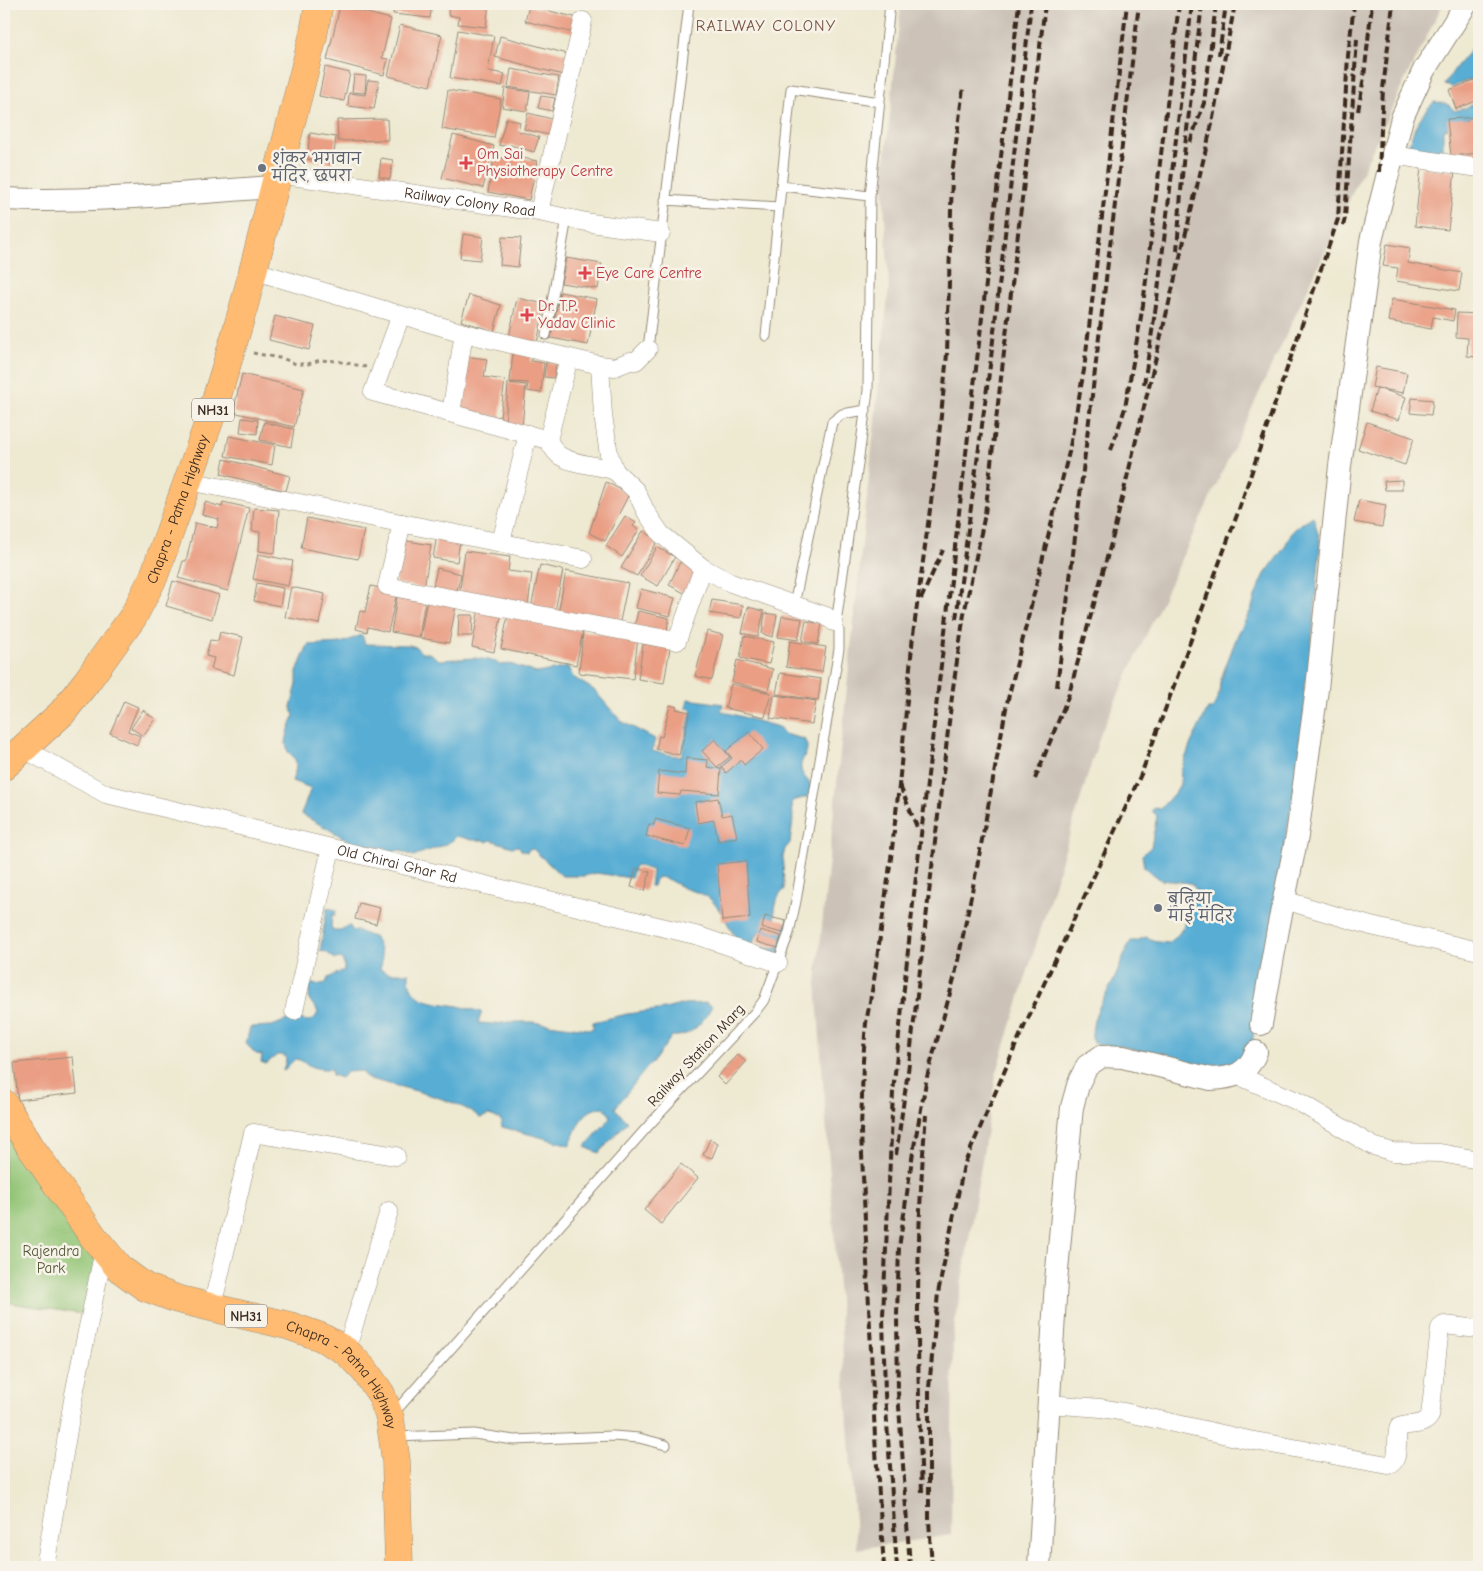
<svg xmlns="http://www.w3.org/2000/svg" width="1483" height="1571" font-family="'Comic Neue','Playpen Sans Deva',sans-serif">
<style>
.industrial{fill:#ccc2b8}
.green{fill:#92c475;stroke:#66774a}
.water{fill:#58add4;stroke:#4a6c79}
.building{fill:#ea9f85}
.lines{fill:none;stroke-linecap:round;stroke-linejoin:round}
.service-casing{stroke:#948a78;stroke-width:11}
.minor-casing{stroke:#948a78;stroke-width:19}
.tertiary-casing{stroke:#948a78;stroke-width:24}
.trunk-casing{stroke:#948a78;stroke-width:29}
.path{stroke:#948a78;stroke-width:3;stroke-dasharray:4 4;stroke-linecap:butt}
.service{stroke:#fff;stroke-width:9}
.minor{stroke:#fff;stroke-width:18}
.tertiary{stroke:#fff;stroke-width:22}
.trunk{stroke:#ffbb71;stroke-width:28}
.rail{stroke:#3b2a1e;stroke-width:4;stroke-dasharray:8 4;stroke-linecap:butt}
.health-dot{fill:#e0444e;stroke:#f7f3e8;stroke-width:2}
.worship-dot{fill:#6b7280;stroke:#f7f3e8;stroke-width:2}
.labels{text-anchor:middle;stroke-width:5;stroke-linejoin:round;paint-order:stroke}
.shield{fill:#f7f3e8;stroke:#73665b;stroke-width:1}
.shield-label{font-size:14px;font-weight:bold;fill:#3b2a1e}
.health-label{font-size:15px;fill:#be3a42;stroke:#f7f3e8;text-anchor:start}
.worship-label{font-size:15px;fill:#5b616d;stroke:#f7f3e8;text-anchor:start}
.street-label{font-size:15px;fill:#3b2a1e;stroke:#f7f3e8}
.park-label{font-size:15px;fill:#555838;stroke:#f7f3e8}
.neighbourhood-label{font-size:16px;letter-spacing:1px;fill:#785342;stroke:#f7f3e8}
</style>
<rect width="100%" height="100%" fill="#f7f3e8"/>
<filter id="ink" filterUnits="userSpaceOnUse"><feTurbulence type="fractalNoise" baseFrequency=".02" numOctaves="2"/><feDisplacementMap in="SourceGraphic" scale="10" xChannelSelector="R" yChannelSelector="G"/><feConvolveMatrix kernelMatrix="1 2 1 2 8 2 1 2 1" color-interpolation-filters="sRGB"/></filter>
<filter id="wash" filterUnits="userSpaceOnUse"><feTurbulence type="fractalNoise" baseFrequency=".0096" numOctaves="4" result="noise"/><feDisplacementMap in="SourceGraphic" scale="20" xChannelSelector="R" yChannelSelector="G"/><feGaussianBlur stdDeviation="1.12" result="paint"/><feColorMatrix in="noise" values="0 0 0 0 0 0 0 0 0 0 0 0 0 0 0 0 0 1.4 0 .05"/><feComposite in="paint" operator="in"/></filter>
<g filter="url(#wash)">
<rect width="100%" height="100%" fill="#eee9d1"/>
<path class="industrial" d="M901,4H1443L1405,80L1101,732L996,1075L953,1335L951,1535L857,1549L816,983L889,286L883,183Z"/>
<path class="green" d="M4,1100L102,1251L89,1315L4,1302Z"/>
<path class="water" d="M1479,40V76L1452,87L1444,85L1456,67Z
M1434,102C1443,103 1450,103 1454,111L1465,108L1479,102V114L1457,122L1451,128L1443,129V151L1408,148C1413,129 1420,115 1434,102Z
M1313,516L1320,540V549L1309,674L1304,684L1305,699L1303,736L1254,1029L1251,1055L1229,1073L1120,1046L1099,1045L1092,1041C1091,1010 1106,999 1117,973C1122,962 1124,951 1131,941H1136L1146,937L1158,942L1169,943C1186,931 1191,910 1197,891L1191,883L1161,880L1144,867L1142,855L1151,847L1157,816L1152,811L1154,808L1160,809L1176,791L1180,784L1181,770L1191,743L1208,709H1213L1219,694L1220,682L1226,665L1238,634L1251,610L1256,594L1265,574L1284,548L1292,532L1298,526Z
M362,635L365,644L409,645L416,647L422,653H429L439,660L475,658L494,661L500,665L510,664L537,673L568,667L573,677L594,690L621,721L655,739L652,751L681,757L692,709L686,708L688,699L723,704L721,711L775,726L780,728L784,734L804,739C813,753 799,758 801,769C803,781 817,781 807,797L792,801L793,819L790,843L785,849L783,857L784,890C775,898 775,908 774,920L778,923L789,924L780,955L757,949L762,948L778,949L782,939L759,932L751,946L739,945C731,930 722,910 709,898C703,893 691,891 684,888C675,884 668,878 659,877L655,879L653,886H650L652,870L635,865L631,878L596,873L584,876H562L533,849H529L527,852L521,850L519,846L512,847L491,840L487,842L484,840H472L457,836C450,846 426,850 414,856L398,850L391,853L385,848L357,845L301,814L311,788L292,781C296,769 300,760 288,752L286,743L288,732L294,716L291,707L297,684V671L308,645L341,643Z
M327,908L336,910L335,915H332L331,927L333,931H340L345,927L350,926L353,931C360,930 366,936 375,937C379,948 385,957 380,969L388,973H409C407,1004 437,1002 458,1006C466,1008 474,1010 482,1012L478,1023L496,1024L508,1022H532L588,1029H593V1022L627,1014L665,1009L684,1004L707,1003L712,1006C704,1021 691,1038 672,1036L654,1061L645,1070L615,1108L627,1122L599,1153L585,1147L611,1117L604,1107C582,1109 577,1126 570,1145L502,1127L500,1119L489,1115L480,1118C460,1099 395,1086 366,1078L362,1071L347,1072L341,1078L332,1075L331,1069C324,1069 317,1069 310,1066C305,1063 302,1060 295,1059L283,1071L286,1059L284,1055H277L266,1064L261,1062L262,1055L256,1054L246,1044L250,1027L272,1026L297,1016C305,1023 314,1023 318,1012L309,999L310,985L313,983L315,985L326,983L328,978L344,970V964L341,958L335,959L326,952L320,951Z"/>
<g id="blocks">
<path class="building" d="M376,4H384L383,9L375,8Z
M394,4H432L430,18L393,14Z
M449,4H489L486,27L458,24L459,17L448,15Z
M340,6L391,19L382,58L388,59L384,75L327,60Z
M529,6L578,18L574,33L525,21Z
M400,25L442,35L430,86L388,76Z
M458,30L494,36L488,71L505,74L502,86L450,78Z
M500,36L568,54L563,75L495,57Z
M325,67L350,73L344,101L319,96Z
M511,69L559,77L556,95L508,87Z
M354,75L366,76L365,93L352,92Z
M1479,78V100L1456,109L1449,90Z
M368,80L379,81L374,109L348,106L349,93L365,95Z
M505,88L530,92L527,111L502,107Z
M448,90L501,99L494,138L442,129Z
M541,96L555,98L552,111L538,108Z
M528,113L556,120L552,136L524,129Z
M1479,117V153L1451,156L1447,119Z
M506,118L520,122L518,131L539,137L534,152L510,145L509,147L499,145Z
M387,119L388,140L338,141L337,120Z
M310,133L336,137L333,163L307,159Z
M453,135L494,146L483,188L442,178Z
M508,155L537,161L529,200L488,192L494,157L507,159Z
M381,158L393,160L390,179L379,177Z
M1421,167L1455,171L1448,230L1415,226Z
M463,234L483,237L480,260L460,258Z
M502,237L521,238L518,267L500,265Z
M1387,244L1410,248L1408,263L1462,273L1459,291L1396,281L1398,268L1383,266Z
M566,258L602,264L598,289L561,283Z
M560,292L597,299L588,345L551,338Z
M469,295L501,305L494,331L461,321Z
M517,298L545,304L537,343L509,337Z
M1392,299L1455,310L1453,321L1433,317L1431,329L1388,321Z
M1457,313L1479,314V357L1467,356L1468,338L1456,337Z
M275,316L315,326L309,350L269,340Z
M513,352L532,354L531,361L544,363L541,393L527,391L528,383L510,382Z
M464,356L487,359L484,377L505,380L500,417L456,411Z
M546,362L556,364L554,378L544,377Z
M1376,367L1407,373L1403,393L1372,387Z
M242,374L304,389L294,427L233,412Z
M508,383L526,385L522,427L505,426Z
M1377,388L1406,397L1399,420L1370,411Z
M1412,398L1433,400L1431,415L1410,413Z
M242,418L258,420L257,434L240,432Z
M264,422L294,429L291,447L260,440Z
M1367,422L1414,438L1405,465L1358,449Z
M229,436L275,445L272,465L225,456Z
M224,459L290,476L286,491L221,474Z
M1402,480V490H1385L1384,481Z
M606,482L629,494L605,541L589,533Z
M1359,500L1386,505L1382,527L1354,522Z
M205,502L222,507L223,502L249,508L228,591L178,578L183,561H186L195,523L217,528L219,519L202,515Z
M254,508L279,510L275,553L259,551L260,532L252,531Z
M625,516L636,523L633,526L639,530L622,557L606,546Z
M307,518L364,530L358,559L301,548Z
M643,531L658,540L637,576L621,568Z
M437,535L460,539L457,562L433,558Z
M402,540L431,545L424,588L395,583Z
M657,547L675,557L658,586L640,576Z
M465,551L510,557L508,571L532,574L528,606L459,597Z
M258,554L293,561L288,586L253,579Z
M680,562L698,571L686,594L669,585Z
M540,565L563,570L555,612L531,608Z
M437,568L461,574L456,595L432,590Z
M566,571L628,583L619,626L558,614Z
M173,581L219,595L212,619L166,606Z
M257,583L283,588L280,606L254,601Z
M371,586L397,592L388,632L368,627L367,632L356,629L360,611L365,612Z
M291,587L325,594L319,624L285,617Z
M641,589L675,598L670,616L636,608Z
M397,597L425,602L419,637L391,632Z
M427,600L456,605L449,643L420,638Z
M712,600L743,605L741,618L709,613Z
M748,607L764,611L758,637L742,633Z
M479,608L502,613L494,652L472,647Z
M638,611L669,618L666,635L634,628Z
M765,613L777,615L773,637L762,634Z
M459,615H473L472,636H458Z
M508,615L583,631L576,665L501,649Z
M782,616L802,619L798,640L778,637Z
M806,621L822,624L818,644L802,641Z
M707,631L723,635L712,680L695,676Z
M220,632L243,637L234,675L211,669L214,658L206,656L210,640L218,641Z
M583,632L638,638L633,679L579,673Z
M744,636L774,642L769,664L740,658Z
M790,641L826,647L822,672L786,667Z
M643,644L670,648L664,683L638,679Z
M737,660L773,669L768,691L732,682Z
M780,673L821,679L818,700L776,694Z
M731,684L771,693L765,717L725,708Z
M774,695L816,701L812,724L770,718Z
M124,701L138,707L128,731L140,736L137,745L110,733Z
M670,705L677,707L676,709L690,712L679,755L656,749L659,736L662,737Z
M143,710L155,719L143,736L131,728Z
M749,732L763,749L744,765L741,760L726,773L721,767L732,758L726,751Z
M715,739L730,757L717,767L702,751Z
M686,758L708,760L707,767L721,769L719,794L681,791L680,795L657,793L659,771L685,774Z
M718,798L722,816L732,814L737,837L718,841L714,820L698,823L695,802Z
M655,819L690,828L685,846L646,836L649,824L654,825Z
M746,861L750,918L722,921L717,864Z
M636,868L650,872L645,891L631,887Z
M359,903L380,908L376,924L355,919Z
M765,916L786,921L783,933L762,928Z
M760,930L781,936L778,948L757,942Z
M738,1055L746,1062L725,1085L717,1077Z
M73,1057L77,1093L18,1100L14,1063Z
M710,1139L718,1143L712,1158L703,1155Z
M681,1164L698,1178L661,1224L644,1210Z"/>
</g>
</g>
<g filter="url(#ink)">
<use href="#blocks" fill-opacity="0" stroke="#948a78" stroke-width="1"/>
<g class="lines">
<g class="service-casing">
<path id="service" d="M781,186L870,196
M665,200L779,207
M546,335L567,218
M766,336L791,89L880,102
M648,349L689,4
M794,605L832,422L842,414L866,410
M836,624L868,391L870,196L890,4
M393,1414L650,1124L755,1012L764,1000L789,933L796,901L839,649V630L834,622
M396,1437L474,1434L514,1440L613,1436L639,1438L666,1445"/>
</g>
<g class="minor-casing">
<g id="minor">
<path d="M1392,155L1479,168"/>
<path id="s1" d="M278,174L539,212L591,223L661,233"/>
<path d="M539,212L583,21"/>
<path d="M252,270L401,315L464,333L600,365L615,367L630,361H636L648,349"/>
<path d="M401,315L373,392L548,440C551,445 555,453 560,456C577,466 597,464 615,471"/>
<path d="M600,365L603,415L609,455L615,471L636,491L646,512L661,534L703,568L731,583L826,616L834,622"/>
<path d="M451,413L464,333"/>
<path d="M548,440L569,358"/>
<path d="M188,481L583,559"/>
<path d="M402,523L387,586L677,641L703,568"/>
<path d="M501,542L528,434"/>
<path id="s2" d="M22,748L106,794L699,936L778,963"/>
<path d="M1284,900L1371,926L1479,951"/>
<path d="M294,1011L331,848"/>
<path d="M1237,1075L1299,1102L1373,1146L1393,1152L1440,1153L1479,1160"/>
<path d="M212,1307L253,1133L396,1156"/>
<path d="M346,1351L389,1211"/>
<path d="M1048,1404L1101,1408L1124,1412L1249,1440L1388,1465C1402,1462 1394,1438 1399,1427C1409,1423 1424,1427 1430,1416L1440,1328L1444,1325L1478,1329"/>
<path d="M45,1567L74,1394L104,1250"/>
</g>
</g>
<g class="tertiary-casing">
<path id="tertiary" d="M4,199C93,203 184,193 273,187
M1261,1024L1278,929L1297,836L1317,689L1340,466L1371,241L1402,118L1424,70L1466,4
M1039,1567L1056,1281L1072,1107L1079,1082L1087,1066L1102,1056L1123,1057L1211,1079C1233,1078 1247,1075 1256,1052"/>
</g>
<g class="trunk-casing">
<g id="trunk">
<path id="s3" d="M4,766L62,713L87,681L133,617L154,576L211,416L232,347L245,302L313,37L319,4"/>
<path id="s4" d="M4,1104L30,1146L95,1239L119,1268L145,1287L177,1299L290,1326L321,1337L346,1351L365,1371L381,1394L390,1418L396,1461L399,1567"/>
</g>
</g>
<path class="path" d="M253,353L284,359L296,364H308L320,360L337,361L366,367"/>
<use href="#service" class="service"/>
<use href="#minor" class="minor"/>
<use href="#tertiary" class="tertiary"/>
<use href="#trunk" class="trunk"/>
<path class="rail" d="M1219,55L1226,4
M1358,111L1364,77L1372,4
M1190,142L1204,103L1216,4
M1379,172L1383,89L1393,4
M1343,226L1345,218L1357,39
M1177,251L1183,163L1202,4
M1144,384L1157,299L1192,4
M1111,450L1125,408L1143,305L1179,4
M921,599L943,550
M956,619L991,358L1031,4
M1057,687L1139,4
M1035,779L1068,697L1113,536L1211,128L1235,4
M900,786L917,827
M896,1155L909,1064L953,688L964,614L985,514L1045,4
M922,1492C917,1367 915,1241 926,1115
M884,1567L875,1437L861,1132L863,1061L866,1023L874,980L891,858L899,786L913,635L936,465L943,396L947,354L952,175L963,88
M897,1567L885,1394L883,1316L893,1092L914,894L1019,4
M910,1567L898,1392L897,1315L899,1248L913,1152L927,1077L955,975L977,867L1007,703L1069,452L1084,370L1127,4
M932,1567L929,1520V1388L938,1293L964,1165L1018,1040L1142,772L1237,515L1338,219L1348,56L1354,4"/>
</g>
</g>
<g class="health-dot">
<path d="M463.5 155.5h5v5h5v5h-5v5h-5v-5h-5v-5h5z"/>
<path d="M582.5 265.5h5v5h5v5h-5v5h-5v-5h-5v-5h5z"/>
<path d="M524.5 307.5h5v5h5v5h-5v5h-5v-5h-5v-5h5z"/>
</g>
<g class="worship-dot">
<circle cx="262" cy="168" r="5"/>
<circle cx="1158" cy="908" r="5"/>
</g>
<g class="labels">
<g class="shield">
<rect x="192" y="398.5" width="42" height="23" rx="4"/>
<rect x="225" y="1304.5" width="42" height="23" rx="4"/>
</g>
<g class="shield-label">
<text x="213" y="415">NH31</text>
<text x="246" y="1321">NH31</text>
</g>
<g class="health-label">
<text x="477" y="159">Om Sai<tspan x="477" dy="17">Physiotherapy Centre</tspan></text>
<text x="596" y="278">Eye Care Centre</text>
<text x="538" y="311">Dr. T.P.<tspan x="538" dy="17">Yadav Clinic</tspan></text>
</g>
<g class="worship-label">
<text x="272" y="164">शंकर भगवान<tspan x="272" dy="17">मंदिर, छपरा</tspan></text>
<text x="1168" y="904">बुढ़िया<tspan x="1168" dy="17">माई मंदिर</tspan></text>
</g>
<g class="street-label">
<text dy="5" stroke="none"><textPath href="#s1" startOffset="194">Railway Colony Road</textPath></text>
<text dy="5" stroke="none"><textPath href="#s3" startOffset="315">Chapra - Patna Highway</textPath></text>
<text dy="5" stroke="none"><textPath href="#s2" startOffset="395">Old Chirai Ghar Rd</textPath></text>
<text transform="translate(696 1055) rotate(-47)" y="5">Railway Station Marg</text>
<text dy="5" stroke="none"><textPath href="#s4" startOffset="458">Chapra - Patna Highway</textPath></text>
</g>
<g class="park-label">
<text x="51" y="1256">Rajendra<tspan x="51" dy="17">Park</tspan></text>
</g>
<g class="neighbourhood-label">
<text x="766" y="31">RAILWAY COLONY</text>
</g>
</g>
<rect width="1483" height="1571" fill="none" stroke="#f7f3e8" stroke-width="20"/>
</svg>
